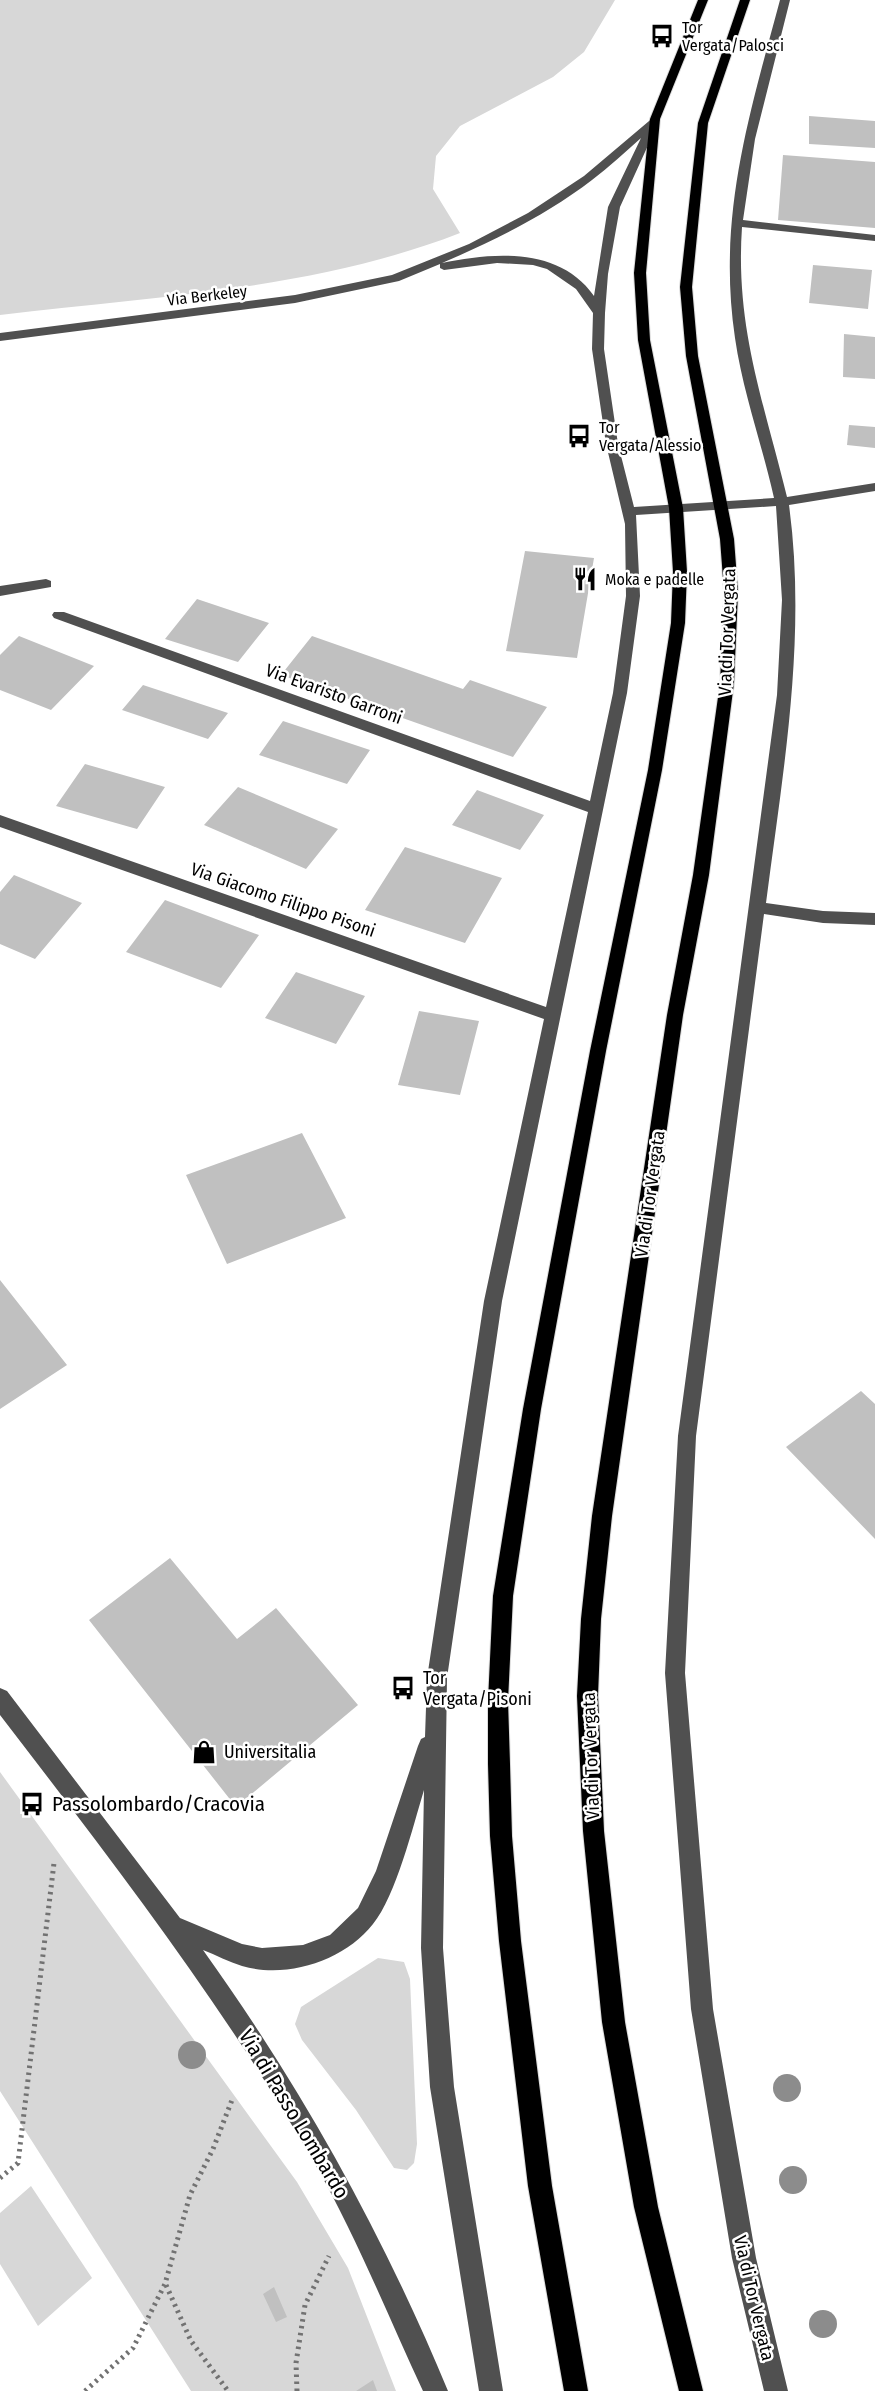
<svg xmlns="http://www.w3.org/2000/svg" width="875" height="2391" font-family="'Fira Sans Condensed',sans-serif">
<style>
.green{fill:#d7d7d7}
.building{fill:#c0c0c0}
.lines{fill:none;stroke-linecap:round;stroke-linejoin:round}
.major-casing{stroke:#dbdbdb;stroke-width:2}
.path{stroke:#727272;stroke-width:5;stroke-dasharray:2.5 4.5;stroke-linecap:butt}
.minor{fill:#505050;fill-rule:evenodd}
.major{fill:#000;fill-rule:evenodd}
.tree{fill:#8c8c8c}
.labels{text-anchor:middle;stroke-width:5;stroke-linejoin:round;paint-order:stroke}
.far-poi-label{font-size:16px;fill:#000;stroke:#fff;text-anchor:start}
.far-street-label{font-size:16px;fill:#000;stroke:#fff}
.street-label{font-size:18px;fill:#000;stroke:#fff}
.poi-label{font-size:18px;fill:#000;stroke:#fff;text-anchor:start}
.near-poi-label{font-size:21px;fill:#000;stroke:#fff;text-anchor:start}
.near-street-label{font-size:21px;fill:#000;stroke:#fff}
</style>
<rect width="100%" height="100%" fill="#fff"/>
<path class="green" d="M0,0H615L584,52L553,77L460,126L436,156L433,189L460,233C314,290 155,296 0,315Z
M0,1772L297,2182L348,2268L396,2391H191L0,2091Z
M378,1958L404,1962L410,1979L417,2144L414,2163L407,2170L394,2168L356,2110L302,2040L295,2024L301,2007Z
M31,2186L92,2278L38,2326L0,2264V2213Z"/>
<path class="building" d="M809,116L875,121V148L809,144Z
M783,155L875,162V228L778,220Z
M813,265L872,270L868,309L809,303Z
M844,334L875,337V379L843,377Z
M849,425L875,427V448L847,445Z
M525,551L594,558L577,658L506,651Z
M197,599L269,623L238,662L165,639Z
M19,636L94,666L51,710L0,690V655Z
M312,636L463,689L470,680L547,707L513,757L281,675Z
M143,685L228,713L208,739L122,710Z
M283,721L370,750L347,784L259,755Z
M85,764L165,787L137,829L56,806Z
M238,787L338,829L306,869L204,825Z
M477,790L544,815L520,850L452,825Z
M405,847L502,878L465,943L365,910Z
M14,875L82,903L35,959L0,944V892Z
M165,900L259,935L221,988L126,952Z
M296,972L365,996L336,1044L265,1018Z
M419,1011L479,1021L460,1095L398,1085Z
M302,1133L346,1218L227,1264L186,1175Z
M0,1280L67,1365L0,1409Z
M861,1391L875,1404V1539L786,1447Z
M170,1558L237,1639L276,1608L358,1705L236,1807L89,1620Z
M274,2287L287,2317L276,2322L263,2294Z
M373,2380L377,2391H356Z"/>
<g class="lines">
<g class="major-casing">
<path id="major" d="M698,0H708L660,119L646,273L650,340L683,508L687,572L685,623L662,770L606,1051L541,1409L513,1596L508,1701L510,1764L512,1836L521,1941L552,2186L588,2391H564L528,2186L499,1941L490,1836L488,1764V1701L493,1596L523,1409L590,1051L648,770L671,623L673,572L669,508L638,340L634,273L650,119Z
M740,0H750L708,123L692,287L698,356L734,539L738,592L734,683L709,875L683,1015L612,1516L601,1619L598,1696L604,1831L625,2022L658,2207L703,2391H679L634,2207L602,2022L583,1831L577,1696L581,1619L592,1516L667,1015L693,875L720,683L724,592L720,539L686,356L680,287L698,123Z"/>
</g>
<path class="path" d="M0,2178L18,2163L54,1863
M166,2285L191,2341L228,2391
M85,2391L133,2348L165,2284L190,2195L213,2149L232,2100
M297,2391L296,2363L305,2305L329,2256"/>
<path class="minor" d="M780,0H790L755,139L743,220L875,235V241L742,227C735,328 764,402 787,497L875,483V491L789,505C807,638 783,771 766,903L823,911L875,913V925L823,923L764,914L696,1436L685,1673L713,2009L756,2258L788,2391H764L732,2258L691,2009L665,1673L678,1436L777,695L782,600L776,506L636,515L640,596L627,693L502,1301L447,1678L443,1948L454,2087L503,2391H479L430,2087L421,1948L424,1790C413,1826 396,1896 373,1924C344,1961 287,1979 242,1966C229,1962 216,1955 203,1950C302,2088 383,2234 448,2391H423C388,2316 357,2238 316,2166C224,2005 112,1861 0,1715V1688L7,1691L180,1918L242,1944L262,1948L303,1945L330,1935L358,1908L376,1871L418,1746L421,1739L425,1737L427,1678L484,1301L544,1019L0,827V815L546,1007L588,812L54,618L52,615L54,612H64L590,801L613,693L626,596L625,524L606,444L592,349L593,313L576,289L547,269L533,265L497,263L444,270L440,268V264L399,281L295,303L0,341V333L295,295L392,275L469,244L528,213L584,176L655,116L660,119L620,207L608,274L605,313L604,349L618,444L634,507L774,498C762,444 743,393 735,338C717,217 749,116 780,0ZM641,138L608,207L594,296C560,247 494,252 442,263C494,241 546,215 592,180C609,167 625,152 641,138Z
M46,579L51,581V587L0,596V586Z"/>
<use href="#major" class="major"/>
</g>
<g class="tree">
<circle cx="192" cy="2055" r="14"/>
<circle cx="787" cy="2088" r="14"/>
<circle cx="793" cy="2180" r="14"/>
<circle cx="823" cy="2324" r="14"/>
</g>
<defs>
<g id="bus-bare" transform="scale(1.89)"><path d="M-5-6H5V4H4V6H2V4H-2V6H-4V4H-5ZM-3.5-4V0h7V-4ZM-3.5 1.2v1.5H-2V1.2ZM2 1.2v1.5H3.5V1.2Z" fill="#000" stroke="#fff" stroke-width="2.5" paint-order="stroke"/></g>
<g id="restaurant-bare" transform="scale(1.89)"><path d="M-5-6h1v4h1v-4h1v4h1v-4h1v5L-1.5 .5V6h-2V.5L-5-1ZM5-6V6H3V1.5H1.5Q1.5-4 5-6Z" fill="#000" stroke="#fff" stroke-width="2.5" paint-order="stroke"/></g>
<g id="shop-bare" transform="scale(1.89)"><path d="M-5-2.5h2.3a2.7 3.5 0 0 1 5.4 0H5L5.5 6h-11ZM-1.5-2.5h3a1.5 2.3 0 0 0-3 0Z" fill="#000" stroke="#fff" stroke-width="2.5" paint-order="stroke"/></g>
</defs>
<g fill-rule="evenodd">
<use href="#bus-bare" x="662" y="36"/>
<use href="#bus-bare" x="579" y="436"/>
<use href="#restaurant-bare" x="585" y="579"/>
<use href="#bus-bare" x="403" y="1688"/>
<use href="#shop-bare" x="204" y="1752"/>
<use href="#bus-bare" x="32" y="1804"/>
</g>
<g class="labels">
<g class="far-poi-label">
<text x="682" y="33">Tor<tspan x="682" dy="18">Vergata/Palosci</tspan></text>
<text x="599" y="433">Tor<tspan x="599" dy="18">Vergata/Alessio</tspan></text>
<text x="605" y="585">Moka e padelle</text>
</g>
<g class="far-street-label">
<text transform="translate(207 295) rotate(-7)" y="6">Via Berkeley</text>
</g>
<g class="street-label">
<text transform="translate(727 632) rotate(-88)" y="6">Via di Tor Vergata</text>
<text transform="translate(334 694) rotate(20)" y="6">Via Evaristo Garroni</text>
<text transform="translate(283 900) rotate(19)" y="6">Via Giacomo Filippo Pisoni</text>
<text transform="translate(650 1194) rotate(-82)" y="6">Via di Tor Vergata</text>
<text transform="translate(591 1756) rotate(-92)" y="6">Via di Tor Vergata</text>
<text transform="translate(754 2298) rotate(77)" y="6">Via di Tor Vergata</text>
</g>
<g class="poi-label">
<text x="423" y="1684">Tor<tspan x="423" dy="21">Vergata/Pisoni</tspan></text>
<text x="224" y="1758">Universitalia</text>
</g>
<g class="near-poi-label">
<text x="52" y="1811">Passolombardo/Cracovia</text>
</g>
<g class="near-street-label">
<text transform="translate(294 2114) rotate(59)" y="7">Via di Passo Lombardo</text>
</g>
</g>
</svg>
